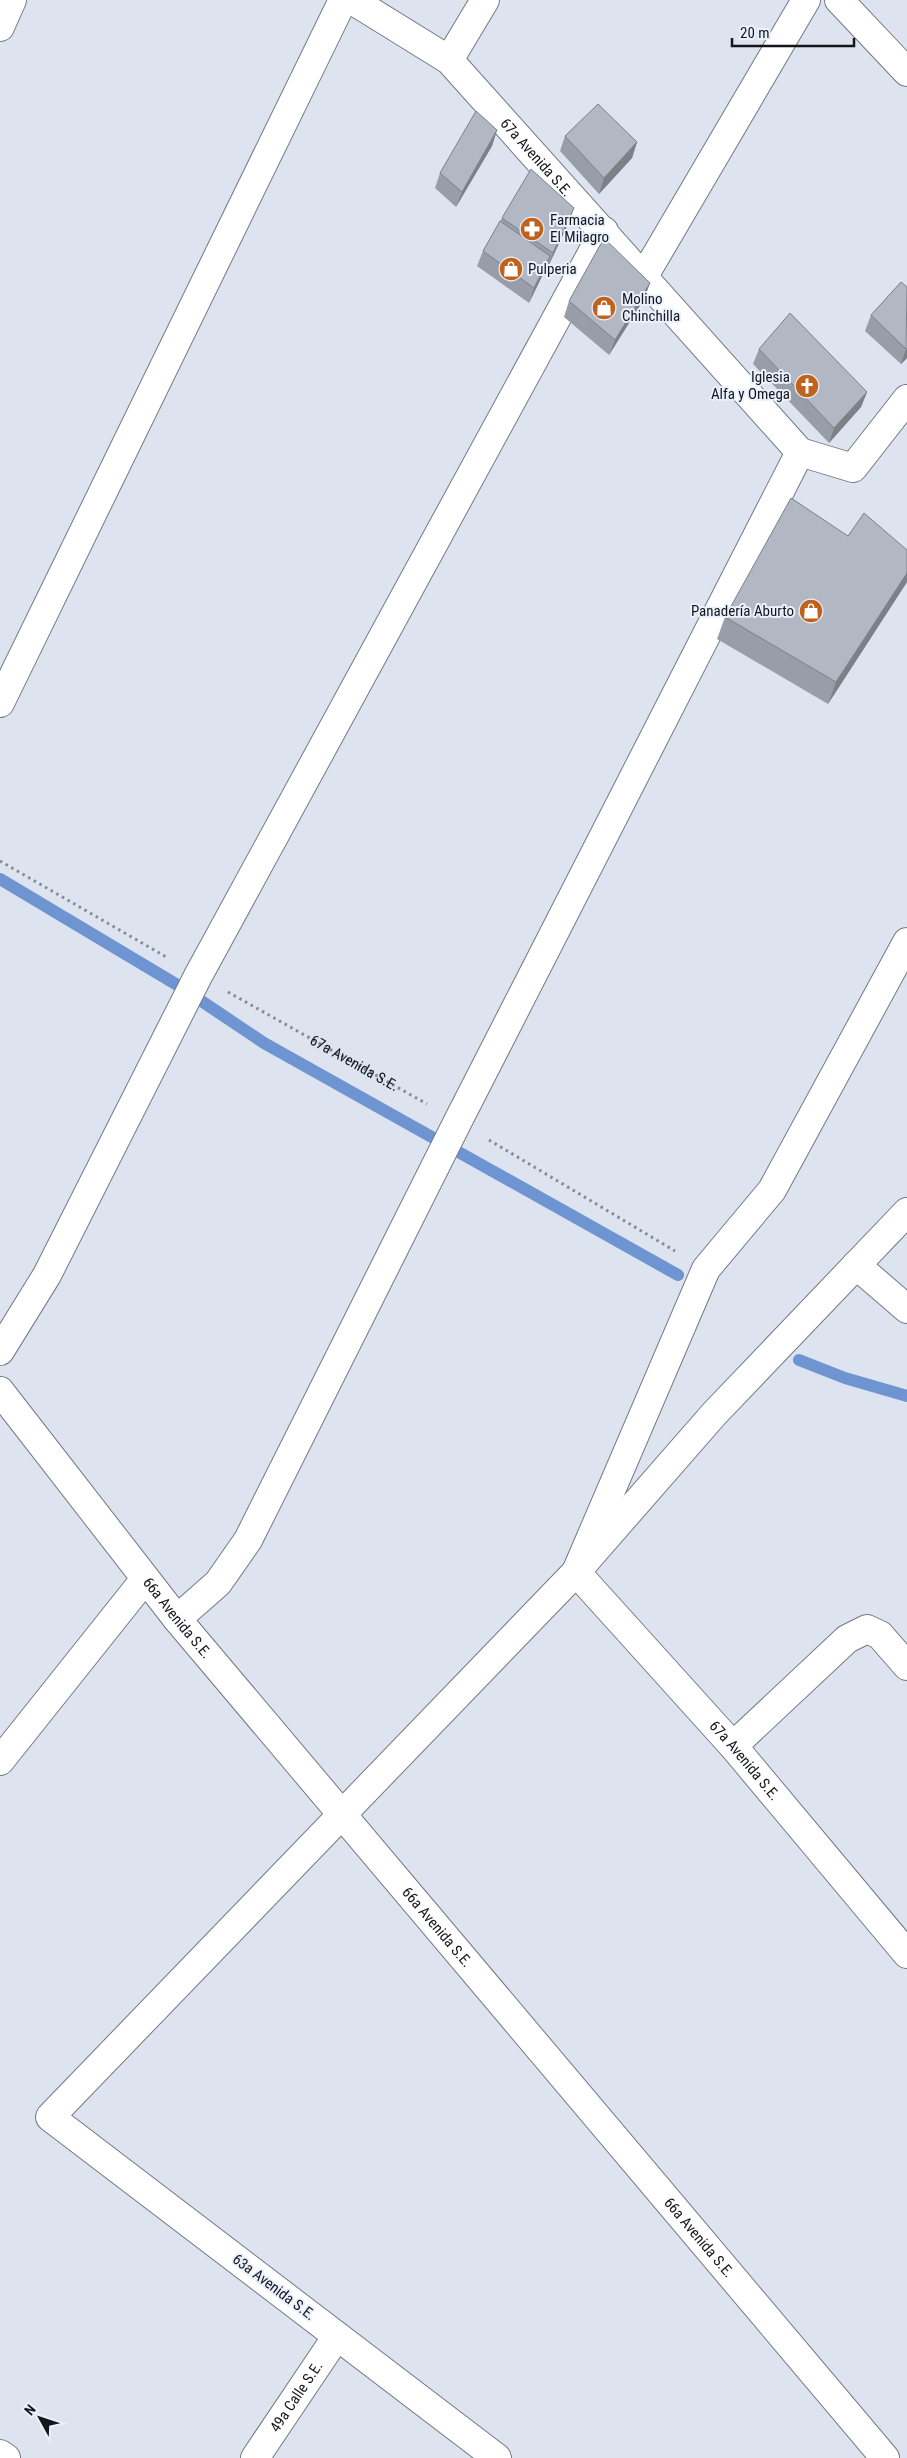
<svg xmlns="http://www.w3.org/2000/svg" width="907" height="2458" font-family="'Roboto Condensed',sans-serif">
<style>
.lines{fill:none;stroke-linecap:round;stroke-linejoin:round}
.stream{stroke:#6f94d2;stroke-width:12}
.street-casing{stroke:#737984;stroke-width:30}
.secondary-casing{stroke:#737984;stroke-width:30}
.path{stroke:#858a92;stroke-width:3;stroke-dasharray:2.5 4;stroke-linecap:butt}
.street{stroke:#fff;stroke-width:28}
.secondary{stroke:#fff;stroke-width:28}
.wall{fill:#989ea8}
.shaded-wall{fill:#7c8188}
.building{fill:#b1b8c3;stroke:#7c8188}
.labels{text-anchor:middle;stroke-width:4;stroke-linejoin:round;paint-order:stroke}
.street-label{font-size:15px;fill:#14161a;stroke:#eaf1fd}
.poi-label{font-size:15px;fill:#14161a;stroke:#eaf1fd;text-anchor:start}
</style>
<rect width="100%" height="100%" fill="#dde4f0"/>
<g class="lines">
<path class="stream" d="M0,879L179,986L264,1043L678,1275
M799,1360L845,1378L907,1396"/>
<g class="street-casing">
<g id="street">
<path id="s2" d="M352,0L449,60L800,452"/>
<path d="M839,0L907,72"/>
<path d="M0,27L12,0"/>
<path d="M449,60L485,0"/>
<path d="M644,276L806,0"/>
<path d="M800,452L853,468L907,399"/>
<path id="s3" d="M907,942L772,1190L706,1269L576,1572L733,1746L907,1954"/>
<path d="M856,1265L907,1309"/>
<path d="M0,1351L47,1275L198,976L604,231"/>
<path d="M177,1619L218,1583L248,1540L458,1121L800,452"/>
<path d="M733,1746L847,1639L867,1629L880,1635L907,1666"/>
<path d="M0,1761L145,1579"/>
<path d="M0,2454L6,2458"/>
<path id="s4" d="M255,2458L337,2336"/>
<path d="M497,2458L50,2117L576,1572L714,1414L907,1212"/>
</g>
</g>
<g class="secondary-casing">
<g id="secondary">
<path d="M0,703L343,0"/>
<path id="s5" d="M0,1391L177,1619L885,2458"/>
</g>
</g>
<g class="path">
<path d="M0,861L168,958"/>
<path id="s1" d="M228,992L427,1104"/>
<path d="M489,1140L675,1251"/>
</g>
<use href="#street" class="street"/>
<use href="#secondary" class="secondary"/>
</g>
<path class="wall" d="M497,130L492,146L456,207L435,188L440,173Z
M565,136L637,142L632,158L599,194L560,151Z
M502,218L568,224L547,269L546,268L529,303L477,266L483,251Z
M901,282L907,358L901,364L865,331L871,315Z
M650,283L644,299L609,355L564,317L569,301Z
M759,349L867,392L861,407L829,443L753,364Z
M848,536L907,550V582L828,704L717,639L725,617Z"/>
<path class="shaded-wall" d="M497,130L492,146L456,207L462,192Z
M637,142L632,158L599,194L604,178Z
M574,208L568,224L547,269L553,253Z
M550,256L544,272L529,303L534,288Z
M650,283L644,299L609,355L615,340Z
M907,348V358L901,364L906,349Z
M867,392L861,407L829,443L834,428Z
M907,573V582L828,704L836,682Z"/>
<path class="building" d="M598,104L637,142L604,178L565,136Z
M476,111L497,130L462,192L440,173Z
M531,169L574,208L553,253L502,218Z
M500,221L550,256L534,288L483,251Z
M604,238L650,283L615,340L569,301Z
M901,282L907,287L906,349L871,315Z
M790,313L867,392L834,428L759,349Z
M791,498L848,536L864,513L907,550V573L836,682L725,617Z"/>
<defs>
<g id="pharmacy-disc" transform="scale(1.25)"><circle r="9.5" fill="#c0611c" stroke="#eaf1fd"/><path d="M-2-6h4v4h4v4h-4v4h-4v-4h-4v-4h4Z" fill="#fff"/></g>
<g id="shop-disc" transform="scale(1.25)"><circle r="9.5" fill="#c0611c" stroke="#eaf1fd"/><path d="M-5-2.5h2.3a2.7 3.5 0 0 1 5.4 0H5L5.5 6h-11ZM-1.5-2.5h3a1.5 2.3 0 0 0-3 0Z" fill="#fff"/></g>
<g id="church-disc" transform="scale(1.25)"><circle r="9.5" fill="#c0611c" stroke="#eaf1fd"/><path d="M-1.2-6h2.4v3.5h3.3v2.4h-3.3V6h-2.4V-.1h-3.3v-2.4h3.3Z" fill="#fff"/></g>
</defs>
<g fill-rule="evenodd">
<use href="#pharmacy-disc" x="532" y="229"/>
<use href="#shop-disc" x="511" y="269"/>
<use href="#shop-disc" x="604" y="308"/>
<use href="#church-disc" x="807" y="386"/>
<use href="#shop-disc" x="811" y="611"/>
</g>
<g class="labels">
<g class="street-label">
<text dy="5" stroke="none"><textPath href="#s2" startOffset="245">67a Avenida S.E.</textPath></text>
<text dy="5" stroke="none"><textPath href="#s1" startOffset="145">67a Avenida S.E.</textPath></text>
<text dy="5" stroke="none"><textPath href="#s5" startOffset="288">66a Avenida S.E.</textPath></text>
<text dy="5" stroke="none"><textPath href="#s3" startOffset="968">67a Avenida S.E.</textPath></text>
<text dy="5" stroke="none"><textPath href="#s5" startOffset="692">66a Avenida S.E.</textPath></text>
<text dy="5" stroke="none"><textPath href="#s5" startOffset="1098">66a Avenida S.E.</textPath></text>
<text transform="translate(274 2287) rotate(37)" y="5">63a Avenida S.E.</text>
<text dy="5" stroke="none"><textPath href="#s4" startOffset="74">49a Calle S.E.</textPath></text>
</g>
<g class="poi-label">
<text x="550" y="225">Farmacia<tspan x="550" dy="17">El Milagro</tspan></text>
<text x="528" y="274">Pulperia</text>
<text x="622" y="304">Molino<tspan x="622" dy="17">Chinchilla</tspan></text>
<text x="790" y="382" text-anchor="end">Iglesia<tspan x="790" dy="17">Alfa y Omega</tspan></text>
<text x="794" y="616" text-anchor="end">Panadería Aburto</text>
</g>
</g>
<g transform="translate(40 2418) rotate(310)" stroke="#eaf1fd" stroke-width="4" paint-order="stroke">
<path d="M0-4L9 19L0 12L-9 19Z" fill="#14161a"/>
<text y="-8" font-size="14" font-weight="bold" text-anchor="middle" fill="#14161a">N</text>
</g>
<path d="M732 38v8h122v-8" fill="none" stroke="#14161a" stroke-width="2.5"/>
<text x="740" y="38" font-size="15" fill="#14161a" stroke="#eaf1fd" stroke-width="4" paint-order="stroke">20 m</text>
</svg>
